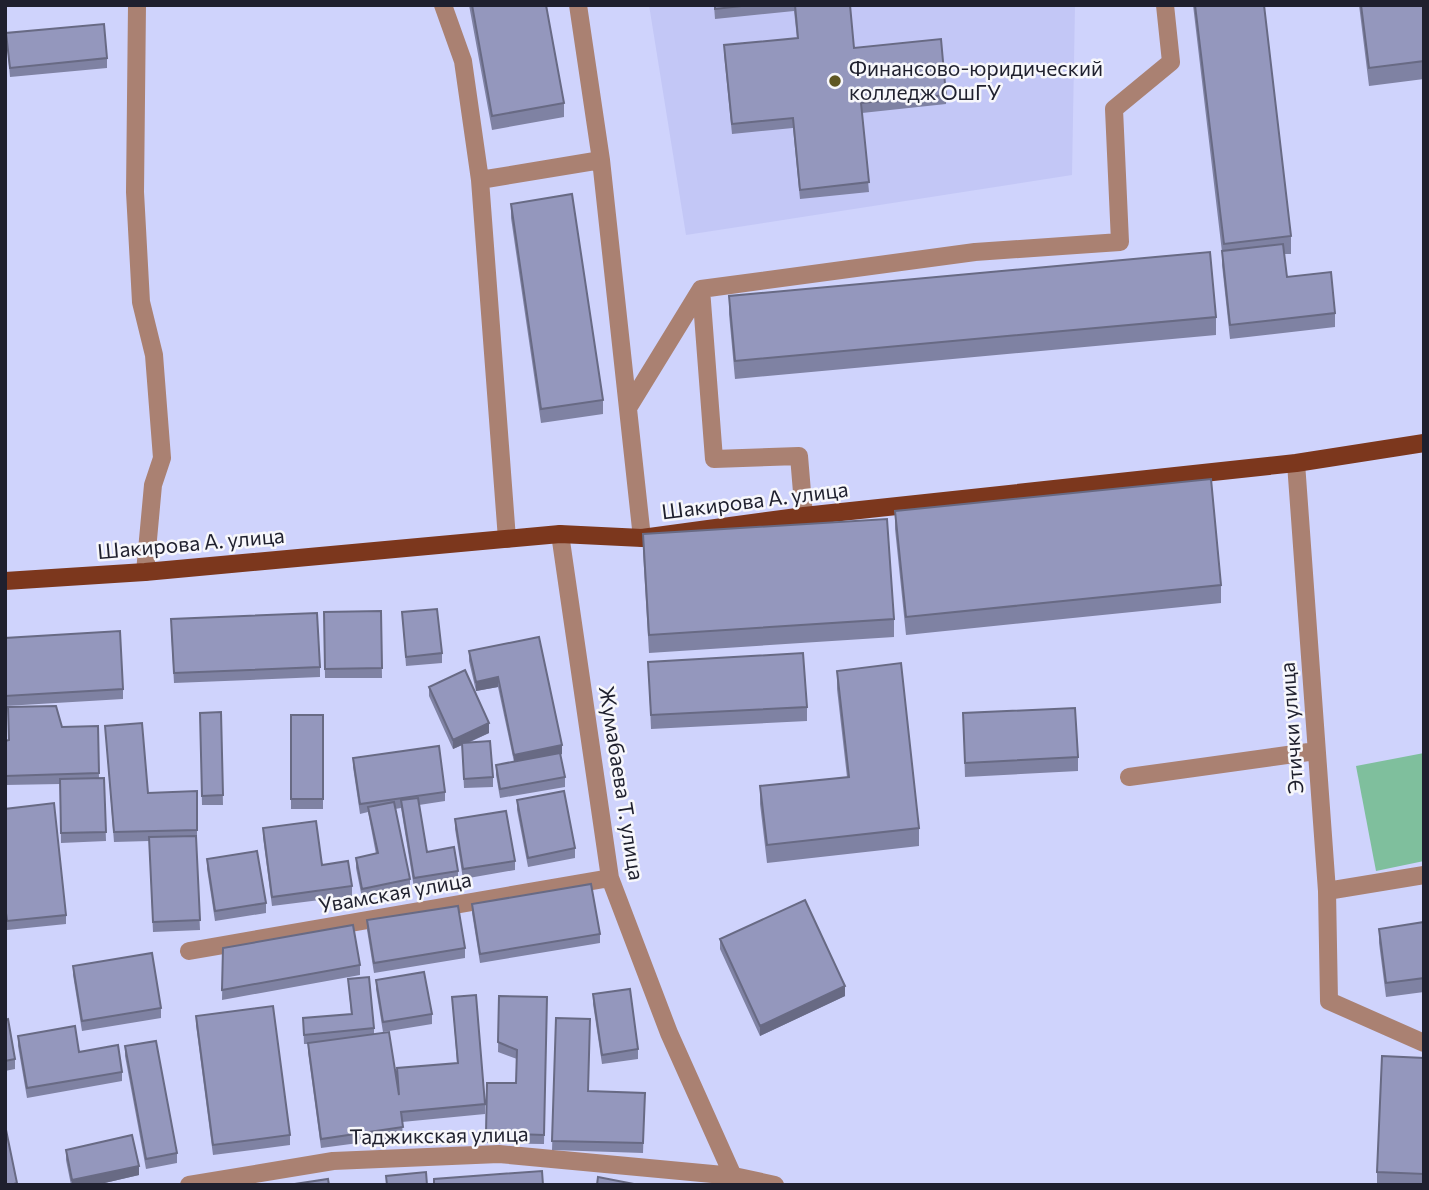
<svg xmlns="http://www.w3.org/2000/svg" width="1429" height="1190" font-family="Commissioner,sans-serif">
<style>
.built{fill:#c3c7f6}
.green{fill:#7fbf9d}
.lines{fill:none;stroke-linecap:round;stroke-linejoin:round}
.minor{stroke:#aa8172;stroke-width:18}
.major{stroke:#7c371d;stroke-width:18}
.wall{fill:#7f82a3}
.shaded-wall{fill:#686a84}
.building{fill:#9497bd;stroke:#686a84;stroke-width:2}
.poi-dot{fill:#5f5723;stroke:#f7f7fb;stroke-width:2.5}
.labels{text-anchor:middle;stroke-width:5;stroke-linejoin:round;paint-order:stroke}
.poi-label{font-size:21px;fill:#1f202e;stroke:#f7f7fb;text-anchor:start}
.street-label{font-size:21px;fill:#1f202e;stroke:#f7f7fb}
</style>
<rect width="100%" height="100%" fill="#cfd3fc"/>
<path class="built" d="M649,5H1075L1072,175L686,235Z"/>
<path class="green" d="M1424,753V861L1376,871L1356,766Z"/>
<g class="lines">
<path class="minor" d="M137,5L135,192L141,302L154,355L162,458L153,485L145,572
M443,5L463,61L480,180L601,160
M578,5L601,160L642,538
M480,180L507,539
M628,408L701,289
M1296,463L1327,891L1424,875
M804,516L799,456L714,459L701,289L975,252L1120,242L1114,109L1171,62L1165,5
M560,534L610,878L669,1033L737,1185
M1129,777L1316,751
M1327,891L1329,1001L1424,1043
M189,951L610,878
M189,1185L333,1161L499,1154L734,1176L775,1185"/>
<path class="major" d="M5,581L145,572L560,534L642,538L804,516L1296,463L1424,443"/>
</g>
<path class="wall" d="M469,5H546L564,103V117L492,130Z
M714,5H850L854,48L946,95V104L862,113L869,192L800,199L793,128L732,134L724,54V45L797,38L794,11L715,19Z
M1193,5H1264L1291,236V254H1284L1287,277L1335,313V327L1230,339L1222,265V252Z
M1359,5H1424V79L1369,86Z
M6,33L107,58V68L10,77Z
M511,204L603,400V414L541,423L511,218Z
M729,296L1216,317V335L735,379L729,314Z
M895,511L1221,585V603L906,635L895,529Z
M643,534L894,619V637L649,653L643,552Z
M381,611L382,678H325L324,612Z
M402,612L442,653V663L406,666Z
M171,629L320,667V677L174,683Z
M539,637L562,754L560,755L565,777V787L500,798L496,775V765L514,762L498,687L476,691L469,661V651Z
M5,638L123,689V699L5,706Z
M648,662L807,707V721L651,729Z
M837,671L919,828V846L767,863L760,804V786L847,777L837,689Z
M429,687L489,733L468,743L493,777V787L464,788L462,745L453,749L429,696Z
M221,712L223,805H202L200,713Z
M963,713L1078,757V771L965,777Z
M291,715H323V809H291Z
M98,726L99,778H104L106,841L61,843L60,784L5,785V741L62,727Z
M105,726L148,793L197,791V840H196L200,930L153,932L149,841L114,842Z
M353,758L445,792V801L419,805L427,852L458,871V880L414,888L401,808L395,809L410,879V889L362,898L356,868V858L376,854L368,812L360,814L353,767Z
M517,800L575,848V858L528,867L517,810Z
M5,809L66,915V924L7,930L5,915Z
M455,819L515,861V870L463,879L455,829Z
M263,828L322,865L352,886V896L272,906L263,837Z
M207,859L266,903V913L215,921L207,869Z
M472,904L600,934V943L480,963L472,913Z
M367,920L465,948V958L374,973L367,930Z
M1424,922V992L1386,997L1379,943V929Z
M720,939L845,996L760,1036L720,949Z
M223,948L360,965V975L222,1000Z
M73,966L161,1008V1018L82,1031L73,975Z
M348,979L374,1028V1034L397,1083V1068L457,1063L452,997L485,1104V1114L402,1122L403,1137L321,1148L308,1052V1044H304L303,1018L351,1014Z
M376,980L432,1014V1024L383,1032L376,989Z
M593,994L638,1049V1059L602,1064L593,1004Z
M499,996L547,997L544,1144L486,1143L487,1083H516L517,1059L498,1052Z
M196,1016L290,1135V1145L213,1155L196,1025Z
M556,1018L588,1091L645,1093L643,1153L552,1150Z
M5,1020L15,1059V1069L5,1071Z
M18,1036L79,1052L122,1072V1081L27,1098L18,1046Z
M125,1046L177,1153V1163L146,1169L125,1056Z
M1424,1058V1185H1377V1172Z
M66,1150L139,1175L96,1185H71L66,1160Z"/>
<path class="shaded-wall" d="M498,677V687L476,691V682Z
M489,723V733L453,749V740Z
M562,745V754L514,765V755Z
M845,986V996L760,1036V1026Z
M139,1166V1175L96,1185H72V1180Z"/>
<path class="building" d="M472,5H546L564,103L492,116Z
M715,5H751L715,9Z
M795,5H850L854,48L941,39L946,95L861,103L869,182L800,190L793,118L732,124L724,45L798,38Z
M1195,5H1264L1291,236L1224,244Z
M1361,5H1424V61L1369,68Z
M104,24L107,58L10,68L6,33Z
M572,194L603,400L541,409L511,204Z
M1283,244L1287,277L1331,272L1335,313L1230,325L1222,251Z
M1210,252L1216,317L735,361L729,296Z
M1211,479L1221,585L906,617L895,511Z
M887,519L894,619L649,635L643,534Z
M437,609L442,653L406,657L402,612Z
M381,611L382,668L325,669L324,612Z
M317,613L320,667L174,673L171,619Z
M120,631L123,689L5,696V638Z
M539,637L562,745L514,755L498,677L476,682L469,651Z
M803,653L807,707L651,715L648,662Z
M901,663L919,828L767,845L760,786L849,777L837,671Z
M465,670L489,723L453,740L429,687Z
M56,706L62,727L98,726L99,773L5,776V741L9,740L8,707Z
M1075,708L1078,757L965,763L963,713Z
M221,712L223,795L202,796L200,713Z
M291,715H323V799H291Z
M142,723L148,793L197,791V830L114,832L105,726Z
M490,741L493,777L464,779L462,743Z
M439,746L445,792L360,804L353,758Z
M560,753L565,777L500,789L496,765Z
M104,778L106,832L61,833L60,779Z
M564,791L575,848L528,858L517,800Z
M418,798L427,852L454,847L458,871L414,878L401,800Z
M394,802L410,879L362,889L356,858L378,853L368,807Z
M54,803L66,915L7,921L5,905V809Z
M506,811L515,861L463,869L455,819Z
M316,821L322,865L348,861L352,886L272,897L263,828Z
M196,836L200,920L153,922L149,837Z
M257,851L266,903L215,911L207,859Z
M591,884L600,934L480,954L472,904Z
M805,900L845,986L760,1026L720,939Z
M458,906L465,948L374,963L367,920Z
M1424,922V978L1386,983L1379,929Z
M353,925L360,965L222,990L223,948Z
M152,953L161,1008L82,1021L73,966Z
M424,972L432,1014L383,1022L376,980Z
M369,977L374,1028L304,1035L303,1018L352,1014L348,979Z
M630,989L638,1049L602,1055L593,994Z
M476,995L485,1104L401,1112L403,1127L321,1139L308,1043L389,1032L399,1095L397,1068L458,1063L452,997Z
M499,996L547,997L544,1135L486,1133L487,1083H516L517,1050L498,1042Z
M273,1006L290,1135L213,1145L196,1016Z
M556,1018L590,1019L588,1091L645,1093L643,1143L552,1141Z
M8,1019L15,1059L5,1061V1020Z
M75,1026L79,1052L118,1045L122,1072L27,1088L18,1036Z
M156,1041L177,1153L146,1159L125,1046Z
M1382,1056L1424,1058V1174L1377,1172Z
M5,1125L17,1183L11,1185H5Z
M132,1135L139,1166L72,1180L66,1150Z
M542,1171L543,1185H434V1179Z
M426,1172L427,1185H387L386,1176Z
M598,1177L639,1185H597Z
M328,1179L329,1185H288Z"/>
<circle class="poi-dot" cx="835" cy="81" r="7"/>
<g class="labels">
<g class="poi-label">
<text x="849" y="76">Финансово-юридический<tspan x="849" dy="24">колледж ОшГУ</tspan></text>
</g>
<g class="street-label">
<text transform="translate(755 501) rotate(-7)" y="7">Шакирова А. улица</text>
<text transform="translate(191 544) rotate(-5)" y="7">Шакирова А. улица</text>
<text transform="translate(1292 728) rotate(-94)" y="7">Этички улица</text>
<text transform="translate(621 783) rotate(81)" y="7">Жумабаева Т. улица</text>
<text transform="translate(395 893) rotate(-10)" y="7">Увамская улица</text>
<text transform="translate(439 1136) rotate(-1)" y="7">Таджикская улица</text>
</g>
</g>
<rect width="1429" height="1190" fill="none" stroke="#1f202e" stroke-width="14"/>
</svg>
